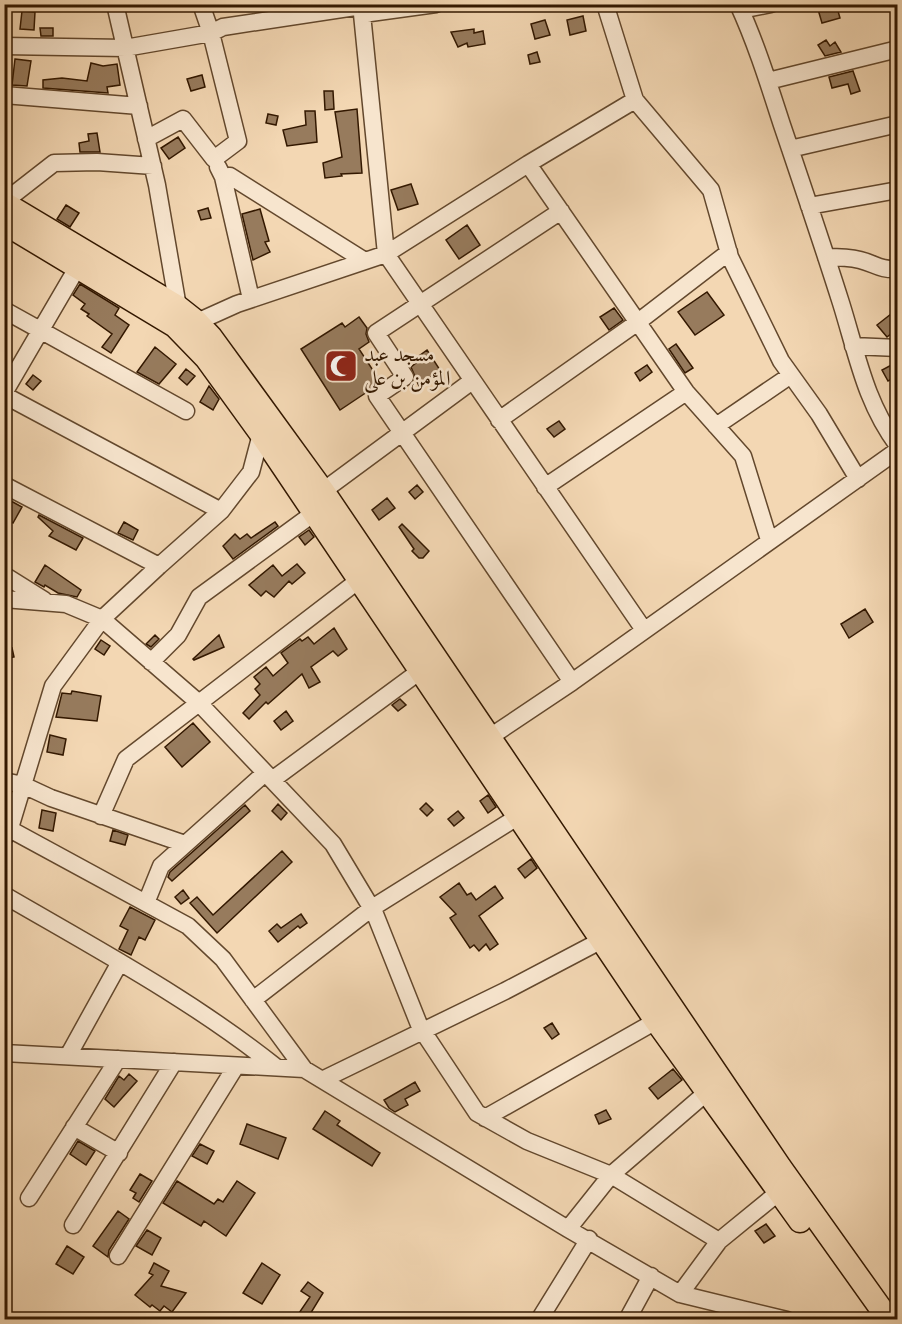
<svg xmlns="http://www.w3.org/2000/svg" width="902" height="1324" font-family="Alegreya,Amiri,serif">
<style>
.building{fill:#977b5d;stroke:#331800;stroke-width:1.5}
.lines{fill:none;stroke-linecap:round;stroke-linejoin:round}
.minor-casing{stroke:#63482d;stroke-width:19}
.major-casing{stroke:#331800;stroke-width:25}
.minor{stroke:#f7e5ce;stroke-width:16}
.major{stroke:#f3d7b3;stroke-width:22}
.labels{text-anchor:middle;stroke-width:5;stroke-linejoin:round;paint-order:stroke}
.poi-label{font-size:21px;fill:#331800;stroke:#f7e5ce;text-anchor:start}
</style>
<rect width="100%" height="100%" fill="#f3d7b3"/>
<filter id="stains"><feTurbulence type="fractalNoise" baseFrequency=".00333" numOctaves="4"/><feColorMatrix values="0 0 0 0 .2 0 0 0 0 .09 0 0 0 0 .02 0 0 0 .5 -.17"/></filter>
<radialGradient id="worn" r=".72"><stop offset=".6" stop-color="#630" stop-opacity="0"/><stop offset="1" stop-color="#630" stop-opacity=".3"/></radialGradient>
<path class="building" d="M823,4H836L840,18L822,23L817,6Z
M22,11L35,12L34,30L20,29Z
M583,16L586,31L570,35L567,20Z
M545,20L550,35L535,39L531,24Z
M40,28H53V36H41Z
M474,29V33L483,31L485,44L468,47L467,43L458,47L451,32Z
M826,40L830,46L835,42L841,52L825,56L818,45Z
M537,52L540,62L530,64L528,55Z
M15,59L31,61L27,86L12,85Z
M91,63L103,66L117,64L120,85L107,87L108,93L43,88V80L62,78L87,81Z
M853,71L860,91L851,94L848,84L832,88L829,77Z
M202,75L205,87L191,91L187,79Z
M324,91H333L334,109L325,110Z
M357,109L362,173L341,174L342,176L325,178L323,163L342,157L335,112Z
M305,111H315L317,142L287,146L283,130L306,125Z
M268,114L278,116L276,125L266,123Z
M97,133L100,152H80L79,143L89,141L88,134Z
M178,137L185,148L169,159L161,148Z
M411,184L418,204L398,210L391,190Z
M66,205L79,213L70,227L57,219Z
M208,208L211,218L201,220L198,211Z
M260,209L269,241L265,242L270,252L253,260L242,214Z
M467,225L480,245L459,259L446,240Z
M80,284L119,308L115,315L129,325L111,353L102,347L112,334L87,316L89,314L81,309L85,304L73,295Z
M707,292L724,315L695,335L678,312Z
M614,308L623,320L609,330L600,317Z
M891,314L897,322V329L887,337L877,325Z
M359,317L367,328L366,334L369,342L359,349L380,381L367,392L340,410L301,349L342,323L345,327Z
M676,344L693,368L685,373L669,349Z
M155,347L176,364L159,384L137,372Z
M427,350L440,370L419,386L411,367L421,359L419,356Z
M897,362V376L888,381L882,370Z
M647,365L652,372L640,381L635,373Z
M186,369L195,376L187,385L179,378Z
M33,375L41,381L33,390L26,384Z
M209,386L219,399L213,410L200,402Z
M559,421L565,429L554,437L547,429Z
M417,485L423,492L415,499L409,492Z
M387,498L395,508L379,520L372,510Z
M11,501L22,507L13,523L4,518V513Z
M39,515L83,538L76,550L49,536L53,531L38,517Z
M124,522L138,530L133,540L118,533Z
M275,522L278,526L233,559L223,546L235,534L240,539L247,534L251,538Z
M402,524L429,551L423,558H419L412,551L414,549L399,527Z
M309,530L314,537L305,545L299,537Z
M297,564L305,573L292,584L289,581L274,597L266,591L261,596L249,585L273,565L282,576Z
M45,565L81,590L77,597L58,593L45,585L44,587L35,582Z
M865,609L873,622L849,638L841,624Z
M334,628L347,649L338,656L333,651L311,667L320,682L309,688L302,674L268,704L266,702L249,719L243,713L260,695L255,689L260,684L254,677L266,667L273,676L288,663L281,653L300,639L302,641L308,637L314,644Z
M155,635L159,639L151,647L146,644Z
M219,635L224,647L194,660L193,659Z
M101,640L110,646L104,655L95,649Z
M12,648L14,657L4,659V650Z
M72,691L101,696L97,721L56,717L62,693L71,694Z
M400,699L406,705L398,711L392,705Z
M286,711L293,721L281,730L274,721Z
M193,723L210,742L182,767L165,747Z
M50,735L66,739L63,755L47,752Z
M488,795L496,807L488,813L480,801Z
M426,803L433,810L427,816L420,809Z
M278,804L287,813L281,820L272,811Z
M245,805L250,811L172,881L168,877L170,872Z
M42,810L56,813L53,831L39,828Z
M458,811L464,818L454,826L448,819Z
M113,830L128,835L125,845L110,841Z
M282,851L292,862L217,933L190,903L197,897L213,915Z
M531,859L537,868L525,878L518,869Z
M459,883L467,895L471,893L476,900L495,886L503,898L479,916L498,944L490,950L486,944L479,951L474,945L470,948L450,918L456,914L440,897Z
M183,890L189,898L181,904L175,897Z
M130,907L155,920L145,940L139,937L131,955L119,949L128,930L120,926Z
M301,914L307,923L300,928L298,926L278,942L269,931L277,924L281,928Z
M552,1023L559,1034L552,1039L544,1028Z
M673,1069L682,1080L658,1099L649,1088Z
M129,1074L137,1081L114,1107L105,1099L119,1076L124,1080Z
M415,1082L420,1091L405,1099L408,1105L395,1112L389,1108L384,1100Z
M606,1110L611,1119L599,1124L595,1115Z
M325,1111L340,1121L337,1125L380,1153L372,1166L313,1129Z
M247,1124L286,1138L278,1159L240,1144Z
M78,1141L95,1151L86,1165L70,1154Z
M200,1144L214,1151L207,1164L192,1156Z
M140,1174L152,1181L139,1202L133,1198L136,1193L130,1190Z
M177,1181L214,1204L218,1199L223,1202L237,1181L255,1193L226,1236L204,1221L201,1226L163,1203Z
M118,1211L129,1219L109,1250L108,1257L93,1246Z
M766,1224L775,1236L764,1243L755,1231Z
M147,1230L161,1238L152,1255L136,1246Z
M67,1246L84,1257L73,1274L56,1264Z
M154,1263L169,1271L161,1286L186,1293L172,1312L164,1306L160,1311L152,1305L150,1307L135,1295L153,1275L149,1273Z
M262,1263L280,1275L262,1304L243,1293Z
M308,1282L323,1293L309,1316L305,1318L299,1313L310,1297L301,1291Z"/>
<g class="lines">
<g class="minor-casing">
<path id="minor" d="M115,4L157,185L178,307
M605,4L635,100L711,190L730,257L781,361L819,414L858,479
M738,4C756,43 769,85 782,125C802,184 822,243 841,303C857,354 865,402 898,446
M741,10L771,4
M362,14L386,254L644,630
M363,14L436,4
M4,46L125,48L211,33L223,27L375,4
M768,81L898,49
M4,95L139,106
M146,139L183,119L214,159L238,141L211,33L201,4
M790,149L898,124
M528,164L686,392L743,456L769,540
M218,167L223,177L251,299
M223,177L230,176L365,261
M4,202L54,163L97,162L153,166
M809,206L898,190
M561,211L376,333L405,377L377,396L572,682
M826,257C838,257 848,257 860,260C876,264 879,270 898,269
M4,310L186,411
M197,322L237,304L386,254L528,164L635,100
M853,346L898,348
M4,393L77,268
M4,395L221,511
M499,420L638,322L729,252
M716,426L791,375
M4,485L159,566
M545,487L686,392
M323,491L472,381
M4,575L44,600
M4,599L66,604L102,619L199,703L333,844L375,914L420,1027L477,1113L527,1141L611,1175L719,1241
M151,662L178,635L199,597L314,513
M490,737L572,682L898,450
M272,780L420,671
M4,781L23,785L51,798L185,844
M101,816L126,759L359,580
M4,826L188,926L223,959L304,1069
M4,838L10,828L53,686L102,619L159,566L221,511L251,472L261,434
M4,895C97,949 192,1000 276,1067
M146,903L161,866L265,773
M253,1000L372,908L519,816
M4,1053L304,1069L568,1229L680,1294L787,1320
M68,1056L120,962
M322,1080L505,991L602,940
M485,1118L656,1021
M74,1127L119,1153
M29,1198L118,1059
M73,1225L174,1062
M568,1229L611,1175L706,1093
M118,1256L236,1066
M680,1294L719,1241L779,1192
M539,1320L589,1239
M627,1320L651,1276"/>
</g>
<g class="major-casing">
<path id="major" d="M4,203L178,307L197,322L211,337L323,491L780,1167L889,1320
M4,223L175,326L206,358L261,434L656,1021L800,1221"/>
</g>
<use href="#minor" class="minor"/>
<use href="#major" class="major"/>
</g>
<defs>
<g id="mosque-square" transform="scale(1.725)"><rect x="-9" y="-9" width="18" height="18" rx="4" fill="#8f2418" stroke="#f7e5ce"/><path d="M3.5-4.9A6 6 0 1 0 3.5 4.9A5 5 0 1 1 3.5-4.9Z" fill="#fff"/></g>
</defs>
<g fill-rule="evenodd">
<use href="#mosque-square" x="341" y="366"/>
</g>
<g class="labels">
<g class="poi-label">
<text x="364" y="361">مسجد عبد<tspan x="364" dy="24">المؤمن بن على</tspan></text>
</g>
</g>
<rect width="902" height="1324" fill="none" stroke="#f3d7b3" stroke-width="24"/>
<rect x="6" y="6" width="890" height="1312" fill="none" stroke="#331800" stroke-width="3"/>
<rect x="12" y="12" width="878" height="1300" fill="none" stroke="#331800" stroke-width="1.5"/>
<rect width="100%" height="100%" filter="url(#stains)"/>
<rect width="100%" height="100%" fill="url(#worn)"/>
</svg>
